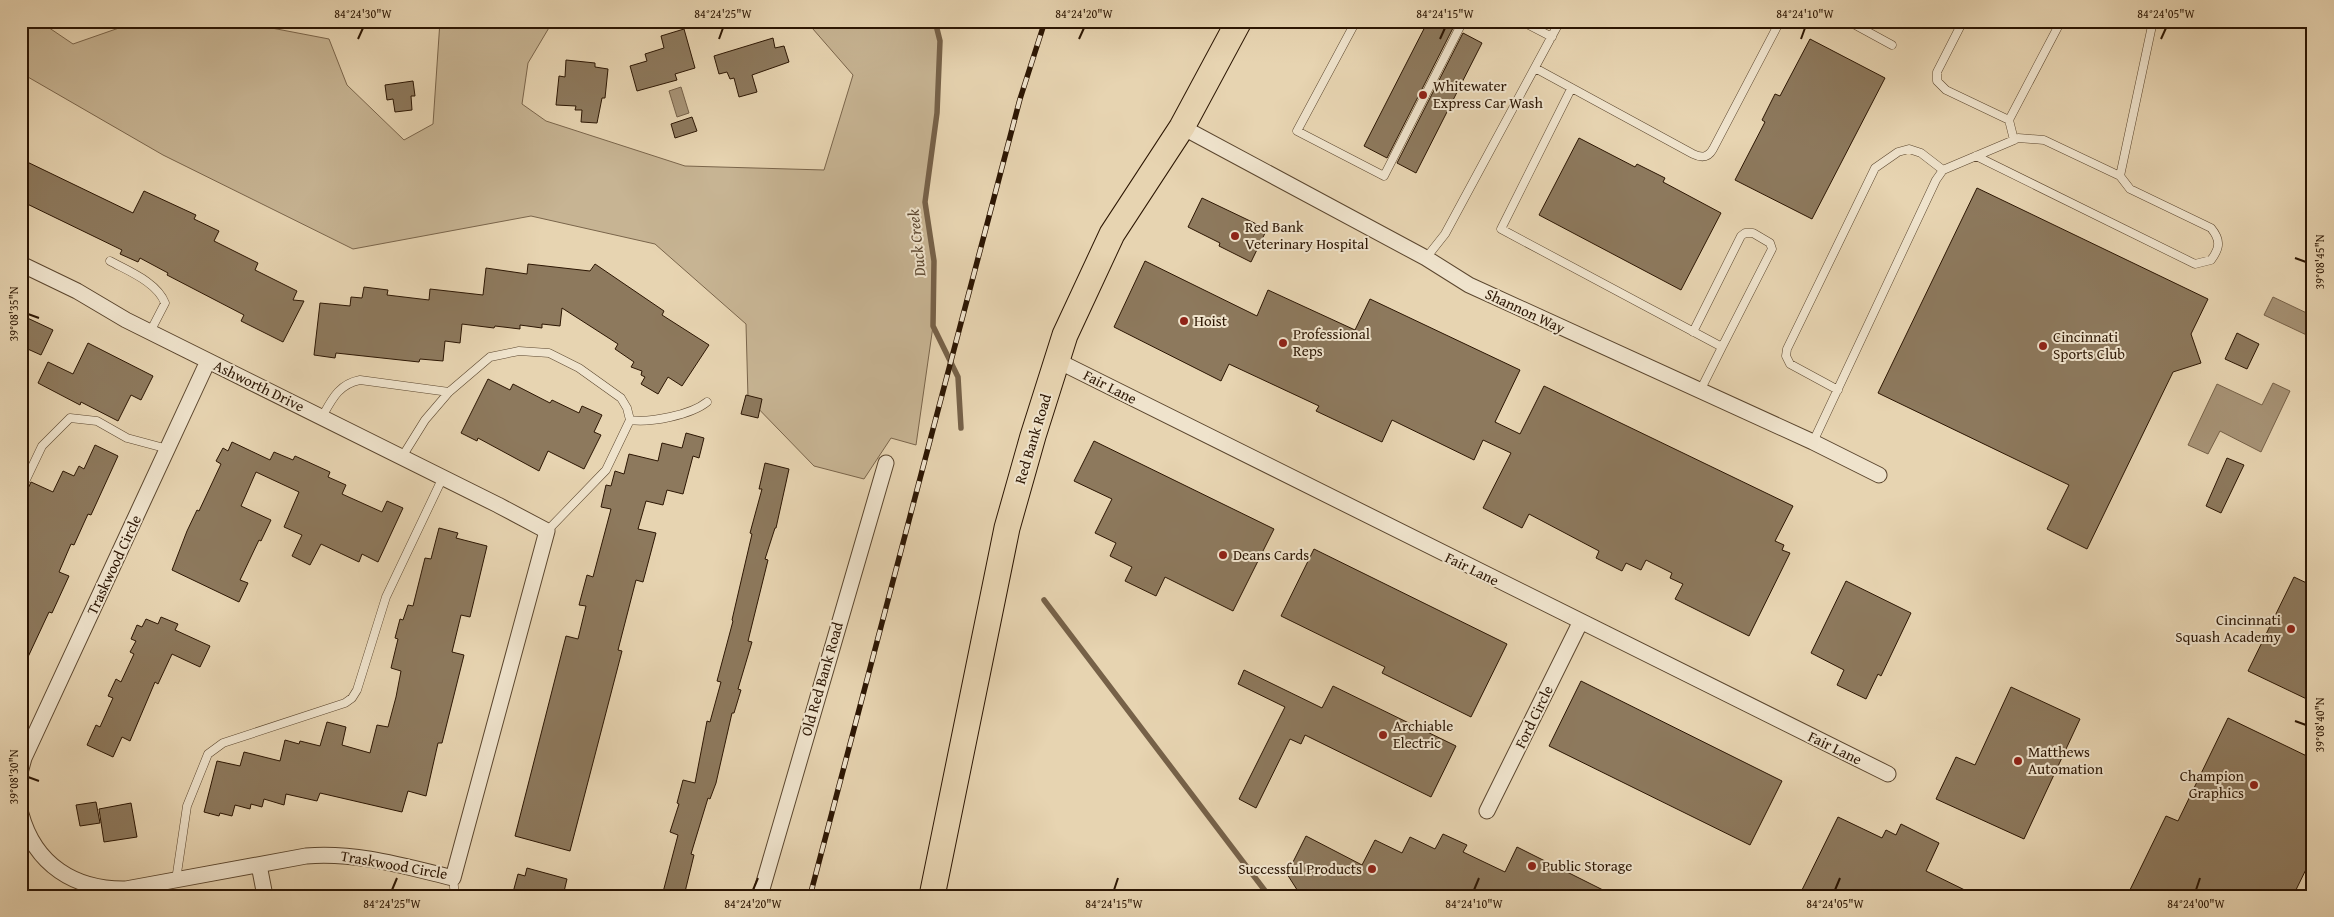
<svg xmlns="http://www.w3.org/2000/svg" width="2334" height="917" font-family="'Gentium Book Plus',serif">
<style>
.green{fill:#c7b493;stroke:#7a654b}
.water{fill:#a79376;stroke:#766148}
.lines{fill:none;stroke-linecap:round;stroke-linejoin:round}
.stream{stroke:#766148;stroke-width:5.5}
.building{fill:#8d795d;stroke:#2c1603}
.service-casing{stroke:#5b462e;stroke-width:9}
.minor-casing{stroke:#5b462e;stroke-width:17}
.trunk-casing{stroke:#2c1603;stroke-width:27}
.service{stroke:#efe3cc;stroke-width:8}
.minor{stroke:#efe3cc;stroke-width:15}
.trunk{stroke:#e7d4b1;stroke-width:25}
.rail-casing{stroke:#2c1603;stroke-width:5.5}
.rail{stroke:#efe3cc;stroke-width:4;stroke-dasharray:11;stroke-linecap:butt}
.ticks{fill:none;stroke:#2c1603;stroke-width:2}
.poi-dot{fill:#8f2418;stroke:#efe3cc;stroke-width:2}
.labels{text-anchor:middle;stroke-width:4;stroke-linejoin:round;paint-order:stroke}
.poi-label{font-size:15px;fill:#2c1603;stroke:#efe3cc;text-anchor:start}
.street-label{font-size:15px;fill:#2c1603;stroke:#efe3cc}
.water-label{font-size:16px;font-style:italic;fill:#5d4831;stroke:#efe3cc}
.neatline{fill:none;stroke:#2c1603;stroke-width:2}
.ticks-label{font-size:12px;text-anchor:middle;fill:#2c1603}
</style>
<rect width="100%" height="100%" fill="#e7d4b1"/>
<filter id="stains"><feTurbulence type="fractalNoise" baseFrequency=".004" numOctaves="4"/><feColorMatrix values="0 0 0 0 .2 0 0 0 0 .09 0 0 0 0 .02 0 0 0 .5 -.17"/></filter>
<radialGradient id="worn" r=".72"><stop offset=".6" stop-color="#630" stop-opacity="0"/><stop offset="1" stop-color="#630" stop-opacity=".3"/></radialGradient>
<path class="green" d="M21,21H39L73,44L139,21H235L329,39L347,85L404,140L433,124L440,21H553L528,63L522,104L546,121L685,166L824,170L853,75L806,21H935L940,41L937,113L925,202L934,261L933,326L916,445L891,438L864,479L814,466L748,398L746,324L655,244L531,216L353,249L163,155L21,73Z"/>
<path class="water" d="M681,87L689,113L677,117L669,91Z
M2273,297L2313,316V338L2264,315Z
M2273,383L2290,391L2261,452L2220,431L2208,454L2188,445L2217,384L2262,405Z"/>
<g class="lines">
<path class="stream" d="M935,21L940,41L937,113L925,202L934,261L933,326L958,377L961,428
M1044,600L1269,896"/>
</g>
<path class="building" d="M1428,21H1439L1453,28L1387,158L1364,146Z
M684,29L695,68L675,74L677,80L637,91L630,66L647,61L645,54L664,48L661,36Z
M1463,33L1482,43L1416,173L1397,163Z
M773,38L775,48L784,46L789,62L752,75L757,92L739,97L734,78L730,79L727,72L719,74L714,56Z
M1810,39L1885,78L1812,219L1735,180L1765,122L1762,120L1775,94L1780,96Z
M566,60L595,63V67L608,69L605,98H602L597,123L581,122L582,110H575L576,106L556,105L559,76L565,77Z
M413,81L415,96H411L412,110L395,112L393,99L387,100L385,85Z
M692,117L697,131L675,138L671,124Z
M1579,138L1635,167L1637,164L1665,178L1663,182L1721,213L1681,290L1539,215Z
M21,159L133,213L144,191L196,215L194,219L219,231L214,241L258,263L255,270L297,291L293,300L304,301L283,342L241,321L244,315L167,275L168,273L140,258L138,262L120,254L122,250L21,201Z
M1977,188L2208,299L2191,334L2201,363L2173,372L2087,549L2047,529L2069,485L1878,393Z
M1202,198L1267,229L1251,262L1219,246L1220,243L1188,227Z
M1145,261L1257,316L1268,290L1355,330L1370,299L1520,370L1495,422L1520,434L1544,386L1793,506L1775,541L1784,545L1782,550L1790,553L1749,636L1675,599L1683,584L1670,578L1672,573L1646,560L1641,570L1626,563L1622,571L1596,558L1599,551L1529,514L1522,528L1483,508L1511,453L1483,440L1474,460L1392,420L1382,442L1316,411L1319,406L1229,364L1221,381L1114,327Z
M528,264L590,271L595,264L664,311L662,315L709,345L682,386L668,377L658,394L641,384L645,377L641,375L642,371L631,367L634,362L615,349L618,344L562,308L560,326L542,324V328L520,325V329L495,326L494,328L462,324L460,343L445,341L443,361L420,359L419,362L336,353L335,358L314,355L320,303L350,306L351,297L362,298L364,287L388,290L387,295L429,300L430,289L483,295L486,268L527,274Z
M21,315L53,330L41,355L21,346Z
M2237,333L2259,344L2247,369L2225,359Z
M88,343L153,376L141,400L131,395L118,421L81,402L80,405L38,383L48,362L73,374Z
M488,379L510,390L513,384L550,403L552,400L579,413L582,406L602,415L594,432L601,435L584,469L548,451L539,471L478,438L477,441L461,433Z
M746,395L762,399L758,418L741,414Z
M686,433L704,438L699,458L693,456L683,494L667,490L663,505L646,501L638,529L656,533L643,582L636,580L618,650L622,651L570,851L515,836L566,636L578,639L586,606L579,605L587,575L593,577L611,509L601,507L606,485L611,486L615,471L624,474L629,454L658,461L662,443L682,448Z
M1094,441L1274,529L1233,611L1165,577L1156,596L1125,581L1132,567L1110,556L1116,543L1095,533L1112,499L1074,481Z
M232,442L270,460L274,452L293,460L295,456L330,472L328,477L346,485L342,494L382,512L387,501L403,508L378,562L362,554L359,562L321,544L310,565L292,556L302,535L284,527L299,492L256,472L241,506L271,520L261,541L259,540L240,580L248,583L239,602L172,570L187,531L197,510L199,511L221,464L216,461L223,448L228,451Z
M95,445L118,456L91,515L88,514L74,545L71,544L59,572L69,576L52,613L49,612L21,672V496L26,493L31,482L53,492L63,471L74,476L79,466L84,469Z
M2227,458L2244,465L2221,513L2206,506Z
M765,463L789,469L776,528H775L765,559L768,560L748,641L752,642L738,689L741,690L734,713H732L716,783L710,799L708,798L691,854L694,855L684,896H662L678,835L670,832L679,804L677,803L683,780L695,783L707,721L710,722L721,682L717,681L733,621L732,620L752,534L750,533L762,489H759Z
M439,528L458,533L456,538L487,546L470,617L461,615L452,652L464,655L442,743H438L426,796L408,791L402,812L320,793L317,801L286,794L284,805L264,799L262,807L251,804L250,809L235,805L232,816L220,813L219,816L204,812L217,761L240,766L244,752L280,761L285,740L299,744L300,741L320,746L327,722L346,727L342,745L370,753L377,725L388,727L396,697L401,671L391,668L398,639L395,638L400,619L403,620L408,605L413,606L425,558L431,559Z
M1314,549L1507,644L1471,717L1382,673L1385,667L1281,616Z
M2294,577L2313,586V702L2248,671Z
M1846,581L1911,613L1881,676L1878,674L1866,699L1837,685L1844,670L1811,653Z
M161,617L178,624L175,630L210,646L200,667L172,654L158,684L155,682L130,741L122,737L113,757L87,745L96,725L100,727L113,698L108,696L116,679L121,682L134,654L130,652L136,641L131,639L137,625L142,627L146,619L158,624Z
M1244,670L1322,708L1333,686L1456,746L1431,797L1305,735L1301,744L1290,739L1256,808L1239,799L1285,707L1238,684Z
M1581,681L1782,781L1750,845L1549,746Z
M2011,687L2080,719L2024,839L1936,799L1956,757L1975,765Z
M2228,718L2313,759V855L2293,896H2127L2166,816L2178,821Z
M96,802L100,823L80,826L76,805Z
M131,803L137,837L104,842L99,809Z
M1838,817L1882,838L1886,830L1896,835L1901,824L1939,843L1926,871L1977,896H1799Z
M1443,834L1467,845L1463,852L1505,872L1517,847L1615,896H1301L1287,874L1306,836L1362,865L1375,840L1402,853L1410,837L1435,849Z
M527,868L567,879L563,896H512L518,874L525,876Z"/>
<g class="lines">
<g class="service-casing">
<path id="service" d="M1356,21L1297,131L1384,176L1463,21
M1521,21L1552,37
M1848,21L1892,45
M1963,21L1937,72V81L1946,90L2009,120
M1535,68L1693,154C1701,158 1708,158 1713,149L1780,21
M1571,89L1501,229L1722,347L1700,391
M2014,140L2009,120L2061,21
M2120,176L2153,21
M1426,258L1445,234L1560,21
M110,261C128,271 157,282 165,303L150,332
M1693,332L1741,236L1745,233H1753L1770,243L1772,249L1722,347
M1838,390L1790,364L1786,356L1787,349L1875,168L1898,152L1909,149L1921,153L1943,170
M322,417C332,399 339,384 360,380L449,392
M630,420C650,423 691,415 707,402
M1813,442L1936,180L1943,170L2014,140L2018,138L2044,140L2120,176L2130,189L2211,228C2221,240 2220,248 2211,260L2195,264L1976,156
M402,457L425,420L449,392L490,357L519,351L549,353L579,368L621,398L627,408L630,420L606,470L547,531
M21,490L42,446L70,418L97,421L127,438L168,449
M453,878L455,896
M176,880L187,806L208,754L223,743L345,703L352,698L357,690L386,597L443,477"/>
</g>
<g class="minor-casing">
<path id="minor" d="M1182,127L1426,258L1469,285L1813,442L1879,475
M21,264L77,291L126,320L498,505L547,531L453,878C403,866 358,852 306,856L126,889C75,890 35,865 21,814
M1058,361L1888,774
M21,769L24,758L208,361
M1487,811L1580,623
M259,865L265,896
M760,896L886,463"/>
</g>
<g class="trunk-casing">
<path id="trunk" d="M932,896L1007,528L1033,436L1065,335L1112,234L1182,127L1239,21"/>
</g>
<use href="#service" class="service"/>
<use href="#minor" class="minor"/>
<use href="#trunk" class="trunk"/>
<g class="rail-casing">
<path id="rail" d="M810,896L1020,99L1045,21"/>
</g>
<use href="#rail" class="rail"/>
</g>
<path class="ticks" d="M358,39L363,28M719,39L723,28M1079,39L1084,28M1440,39L1445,28M1801,39L1805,28M2161,39L2166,28M2295,258L2306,262M28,314L39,318M2295,721L2306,725M28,777L39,781M392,890L397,878M753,890L758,878M1114,890L1118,878M1474,890L1479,878M1835,890L1840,878M2196,890L2200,878"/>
<g class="poi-dot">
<circle cx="1423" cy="95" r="5"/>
<circle cx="1235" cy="236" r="5"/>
<circle cx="1184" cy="321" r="5"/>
<circle cx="1283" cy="343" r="5"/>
<circle cx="2043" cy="346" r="5"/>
<circle cx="1223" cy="555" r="5"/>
<circle cx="2291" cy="629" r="5"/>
<circle cx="1383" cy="735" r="5"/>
<circle cx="2018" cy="761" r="5"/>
<circle cx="2254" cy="785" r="5"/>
<circle cx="1532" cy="866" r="5"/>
<circle cx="1372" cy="869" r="5"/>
</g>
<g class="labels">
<g class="poi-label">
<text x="1433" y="91">Whitewater<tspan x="1433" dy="17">Express Car Wash</tspan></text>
<text x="1245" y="232">Red Bank<tspan x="1245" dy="17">Veterinary Hospital</tspan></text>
<text x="1194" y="326">Hoist</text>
<text x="1293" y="339">Professional<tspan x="1293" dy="17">Reps</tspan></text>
<text x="2053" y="342">Cincinnati<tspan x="2053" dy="17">Sports Club</tspan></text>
<text x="1233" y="560">Deans Cards</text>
<text x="2281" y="625" text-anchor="end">Cincinnati<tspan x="2281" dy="17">Squash Academy</tspan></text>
<text x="1393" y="731">Archiable<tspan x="1393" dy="17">Electric</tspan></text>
<text x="2028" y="757">Matthews<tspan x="2028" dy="17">Automation</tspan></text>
<text x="2244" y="781" text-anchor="end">Champion<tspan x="2244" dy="17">Graphics</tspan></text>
<text x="1542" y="871">Public Storage</text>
<text x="1362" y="874" text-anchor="end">Successful Products</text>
</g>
<g class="street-label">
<text transform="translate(1525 311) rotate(25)" y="5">Shannon Way</text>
<text transform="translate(259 386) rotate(26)" y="5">Ashworth Drive</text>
<text transform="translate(1110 387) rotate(27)" y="5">Fair Lane</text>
<text transform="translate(1033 439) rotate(-73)" y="5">Red Bank Road</text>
<text transform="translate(114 565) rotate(-65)" y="5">Traskwood Circle</text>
<text transform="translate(1472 569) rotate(26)" y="5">Fair Lane</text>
<text transform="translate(822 679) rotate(-74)" y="5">Old Red Bank Road</text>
<text transform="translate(1534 717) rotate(-64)" y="5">Ford Circle</text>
<text transform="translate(1835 748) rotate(26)" y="5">Fair Lane</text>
<text transform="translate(394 865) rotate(10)" y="5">Traskwood Circle</text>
</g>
<g class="water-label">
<text transform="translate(916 243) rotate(-96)" y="6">Duck Creek</text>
</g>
</g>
<rect width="2334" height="917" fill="none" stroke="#e7d4b1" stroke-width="55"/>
<rect x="28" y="28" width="2278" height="862" class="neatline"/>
<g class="ticks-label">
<text x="363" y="18">84°24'30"W</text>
<text x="723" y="18">84°24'25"W</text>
<text x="1084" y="18">84°24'20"W</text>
<text x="1445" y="18">84°24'15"W</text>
<text x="1805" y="18">84°24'10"W</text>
<text x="2166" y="18">84°24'05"W</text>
<text transform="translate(2320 262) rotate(-90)" y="4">39°08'45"N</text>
<text transform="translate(14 314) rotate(-90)" y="4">39°08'35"N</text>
<text transform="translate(2320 725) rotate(-90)" y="4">39°08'40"N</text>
<text transform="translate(14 777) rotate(-90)" y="4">39°08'30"N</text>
<text x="392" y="908">84°24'25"W</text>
<text x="753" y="908">84°24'20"W</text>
<text x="1114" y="908">84°24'15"W</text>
<text x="1474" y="908">84°24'10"W</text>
<text x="1835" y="908">84°24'05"W</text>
<text x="2196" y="908">84°24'00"W</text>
</g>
<rect width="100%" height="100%" filter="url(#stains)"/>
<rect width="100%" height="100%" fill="url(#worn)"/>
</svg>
